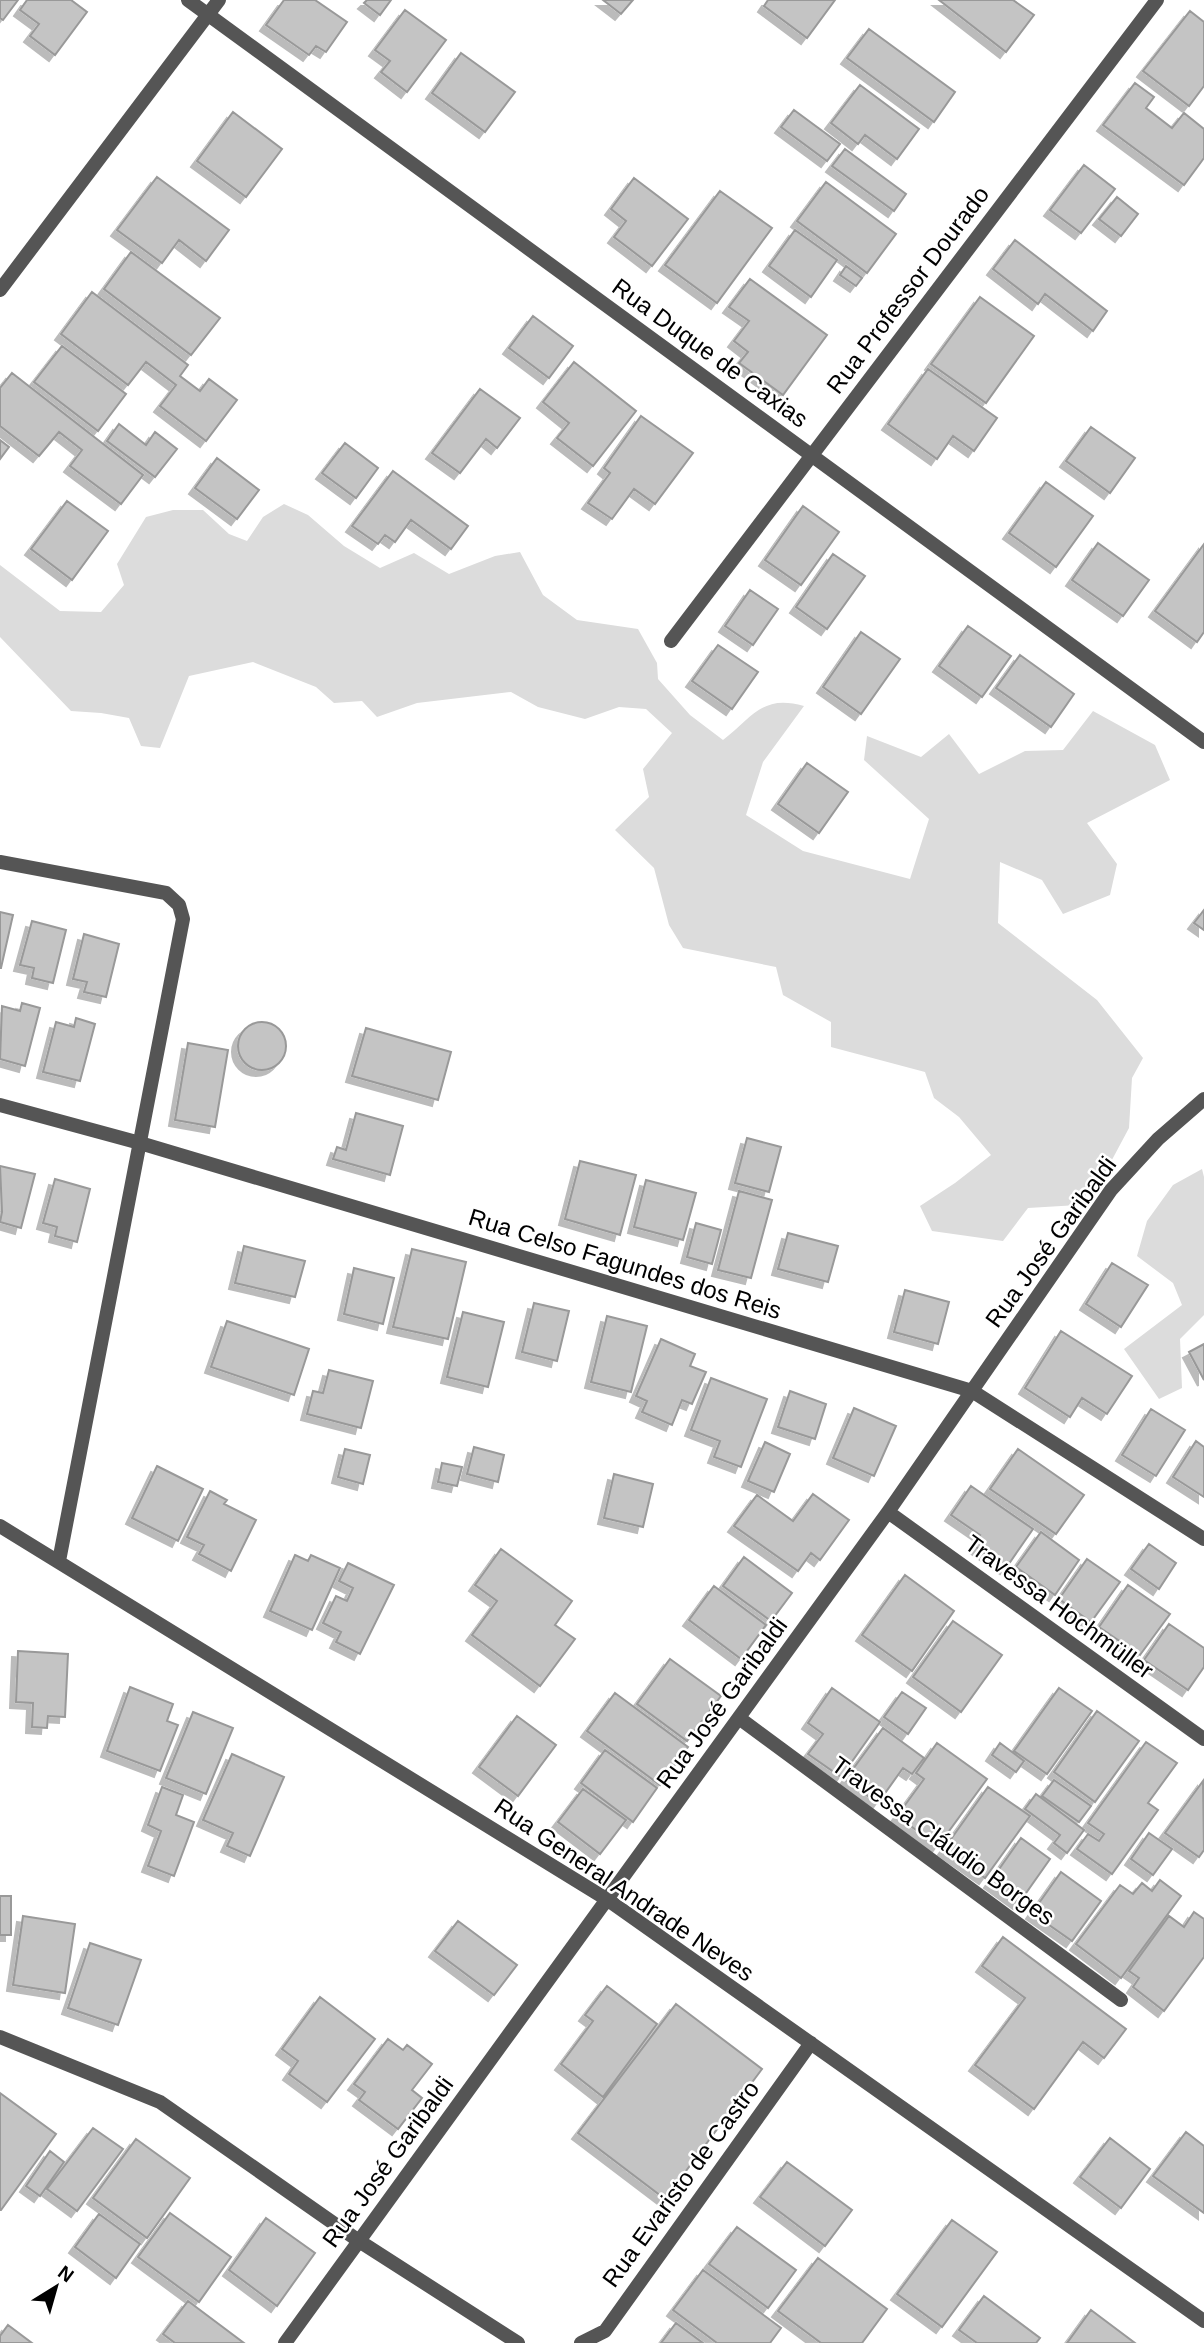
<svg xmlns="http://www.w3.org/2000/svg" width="1204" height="2343" font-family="Helvetica,sans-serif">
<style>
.green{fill:#dcdcdc}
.building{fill:#c4c4c4;stroke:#999;stroke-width:2;filter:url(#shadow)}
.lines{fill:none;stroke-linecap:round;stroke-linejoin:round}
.minor{stroke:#555;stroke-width:14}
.labels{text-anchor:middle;stroke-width:5;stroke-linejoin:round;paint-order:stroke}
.street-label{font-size:24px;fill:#000;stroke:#fff}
</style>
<defs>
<filter id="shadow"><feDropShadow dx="-6" dy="6" stdDeviation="0" flood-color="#0004"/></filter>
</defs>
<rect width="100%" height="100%" fill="#fff"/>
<path class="green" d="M284,504L308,515L344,546L380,568L414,553L449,574L495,556L520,552L543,595L577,620L638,629L657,663L658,679L690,715L723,740C753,717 762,694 804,706L763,762L746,815L803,851L910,879L929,819L864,760L867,736L921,757L949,734L979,774L1025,751L1063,750L1093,711L1155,745L1170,780L1087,823L1117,864L1110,895L1063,914L1042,880L1000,862L998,923L1097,1000L1143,1058L1132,1078L1129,1128L1106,1171L1078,1205L1028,1208L1003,1241L932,1231L920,1206L955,1183L991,1155L959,1117L934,1098L925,1072L831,1047V1022L783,995L776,967L683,948L669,925L654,868L615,830L649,797L643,769L672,733L646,709L619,707L585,719L538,707L511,692L417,703L377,717L362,701L334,703L316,687L253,662L189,676L160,748L141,746L129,718L101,713L71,711L0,637V565L60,611L101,612L124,585L117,564L146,517L173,510H203L229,534L247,541L263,517Z
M1202,1169L1204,1177V1315L1180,1339L1182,1388L1159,1399L1124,1349L1182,1305L1173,1283L1137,1256L1147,1221L1173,1185Z"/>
<path class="building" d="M0,0H18L3,20L0,18Z
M27,0H71L87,12L55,55L30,36L39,24L20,10Z
M284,0H315L347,22L326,52L316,46L309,55L266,25Z
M367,0H391L380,15L364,3Z
M603,0H633L621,14Z
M768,0H835L807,38L764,6Z
M939,0H1013L1034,15L1006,52Z
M405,10L446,40L407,92L381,72L390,61L375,50Z
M1190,11L1204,22V86L1189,106L1143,71Z
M869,29L955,92L934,122L847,58Z
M461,53L515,92L485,132L432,93Z
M1135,83L1154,97L1146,108L1172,128L1184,113L1204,129V158L1184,185L1103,125Z
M860,85L919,129L897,159L865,135L858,144L831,123Z
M794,110L840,144L827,161L781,127Z
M233,112L282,149L246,197L197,161Z
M845,149L906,194L894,211L832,166Z
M1084,165L1115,189L1081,233L1050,210Z
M157,177L229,230L206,261L179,240L162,263L117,230Z
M634,178L688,219L652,266L614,237L626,221L611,209Z
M826,182L896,234L867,273L797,221Z
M720,191L772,228L717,303L665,265Z
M1117,197L1138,214L1121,236L1099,219Z
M795,230L837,260L811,297L769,266Z
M1015,240L1107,311L1093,331L1045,294L1038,304L993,269Z
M131,252L220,318L191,355L104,289Z
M846,266L862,278L856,286L840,275Z
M750,279L827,335L783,395L739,363L748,352L734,341L749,321L729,307Z
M92,292L188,365L180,376L200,391L209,379L237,400L206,441L160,406L176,385L146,362L128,385L61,334Z
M980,297L1034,336L986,403L931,364Z
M533,316L573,346L549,378L509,348Z
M62,346L126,394L98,431L34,382Z
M574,362L636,411L593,466L557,438L569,423L543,402Z
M928,369L997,418L974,451L953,436L937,459L888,424Z
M12,373L143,475L121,504L70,466L82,450L59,432L39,456L0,426V388Z
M480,389L520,418L497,448L486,439L460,473L432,453Z
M641,416L693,453L655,504L634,489L612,519L588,503L610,473L604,468Z
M119,424L146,445L155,432L177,449L155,477L107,441Z
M1091,427L1135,458L1110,493L1066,461Z
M0,440L9,447L0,459Z
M345,443L378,468L356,498L322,473Z
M217,458L259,490L237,519L195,488Z
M393,471L468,526L451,549L411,520L395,542L385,535L378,544L352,526Z
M1046,482L1093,516L1056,567L1009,533Z
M67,501L108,531L72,580L31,549Z
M803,506L839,532L801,585L765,560Z
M1098,543L1149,580L1123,616L1072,580Z
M1204,544V632L1197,642L1155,611Z
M833,554L865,576L827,629L796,607Z
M750,590L778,609L753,645L725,626Z
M968,626L1011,656L982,697L939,666Z
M861,632L900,659L861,714L823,687Z
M718,645L758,672L732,709L692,681Z
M1020,655L1074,694L1051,727L996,688Z
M807,763L848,792L819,833L778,804Z
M1204,910V930L1194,923Z
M0,912L13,915L1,968H0Z
M32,921L66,930L53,983L32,978L34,968L20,965Z
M84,934L119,944L106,997L84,992L87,982L73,979Z
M22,1003L40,1008L25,1066L0,1059L2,1006L20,1011Z
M76,1018L95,1024L80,1081L43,1072L56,1022L74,1027Z
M238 1046a24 24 0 1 1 48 0a24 24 0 1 1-48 0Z
M366,1028L451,1052L438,1100L352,1076Z
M188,1043L228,1050L215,1127L175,1120Z
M356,1113L403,1126L390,1175L333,1159L337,1147L346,1150Z
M747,1138L781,1147L769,1192L735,1183Z
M580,1161L636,1175L620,1235L565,1219Z
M0,1166L35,1174L21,1228L0,1222L2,1212Z
M55,1179L90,1189L77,1242L55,1236L57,1227L43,1223Z
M646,1180L696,1193L683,1240L634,1227Z
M739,1191L772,1200L751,1278L718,1270Z
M696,1223L721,1230L712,1264L687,1257Z
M788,1233L838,1246L828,1282L778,1269Z
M244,1246L305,1261L295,1297L235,1283Z
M412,1249L466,1262L448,1339L393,1327Z
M1112,1263L1148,1285L1121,1327L1086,1304Z
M354,1268L394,1278L383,1324L344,1314Z
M905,1290L949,1302L938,1344L894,1332Z
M534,1303L569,1311L557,1361L522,1352Z
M463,1312L504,1322L488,1387L447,1377Z
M607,1316L647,1326L631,1392L591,1382Z
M227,1321L309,1349L294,1395L211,1367Z
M1061,1331L1132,1376L1107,1414L1082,1398L1070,1417L1025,1388Z
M661,1339L695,1354L690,1366L706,1372L692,1404L682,1400L672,1425L642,1412L647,1401L636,1396Z
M1204,1344V1380L1189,1352Z
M329,1370L373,1381L361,1428L307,1414L313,1391L323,1393Z
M711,1378L767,1399L741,1467L714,1457L720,1441L691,1430Z
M790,1391L826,1404L815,1439L778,1427Z
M854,1408L896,1426L874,1476L833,1458Z
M1151,1409L1185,1430L1156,1476L1122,1455Z
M1196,1441L1204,1447V1497L1173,1477Z
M765,1442L790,1454L774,1492L748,1481Z
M474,1447L504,1455L498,1482L467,1474Z
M345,1449L370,1455L363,1484L338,1477Z
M1018,1449L1084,1495L1056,1534L990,1489Z
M442,1463L462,1467L457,1486L438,1482Z
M157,1466L203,1489L178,1541L132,1518Z
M614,1474L653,1484L643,1527L604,1518Z
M971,1486L1033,1529L1006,1568L973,1545L980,1535L951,1515Z
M210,1491L227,1500L224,1504L256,1520L231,1571L199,1554L204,1545L187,1537Z
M813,1494L849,1520L820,1560L811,1553L798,1571L734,1526L757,1495L793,1521Z
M1041,1532L1079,1560L1055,1595L1016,1567Z
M1149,1544L1176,1563L1159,1589L1131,1569Z
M501,1549L572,1601L555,1625L575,1639L540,1686L472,1635L497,1601L475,1585Z
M295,1555L308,1561L311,1555L340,1568L312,1630L270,1611Z
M744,1557L792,1593L771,1621L723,1586Z
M1087,1559L1120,1582L1091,1622L1059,1599Z
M348,1563L394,1585L360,1654L336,1642L341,1632L323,1623L336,1596L347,1601L353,1588L339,1581Z
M905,1575L954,1611L912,1671L862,1635Z
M1128,1585L1170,1614L1140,1655L1099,1627Z
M714,1586L766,1625L741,1659L689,1620Z
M953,1621L1002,1655L961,1712L913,1677Z
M1169,1624L1204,1648V1667L1188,1690L1144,1660Z
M18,1651L68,1654L65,1717L48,1716L47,1728L32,1727L33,1703L16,1702Z
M670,1659L721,1696L687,1741L637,1704Z
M130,1687L173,1704L167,1721L178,1725L160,1771L107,1751Z
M832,1688L880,1722L841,1777L808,1754L823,1734L808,1723Z
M1059,1688L1092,1711L1047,1774L1014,1751Z
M902,1692L926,1708L908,1734L884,1717Z
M615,1693L688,1747L660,1785L587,1731Z
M1097,1711L1139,1741L1095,1802L1054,1772Z
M193,1712L233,1728L206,1794L166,1778Z
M517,1716L556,1745L518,1796L479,1767Z
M883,1728L924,1758L912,1774L903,1768L878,1803L845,1780Z
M1146,1742L1177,1763L1148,1803L1158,1810L1112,1874L1077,1849L1088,1834L1099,1841L1104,1834L1088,1823Z
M937,1743L987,1779L938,1846L897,1816L924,1779L916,1773Z
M1000,1743L1024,1761L1016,1772L992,1755Z
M605,1750L657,1788L633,1822L581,1783Z
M232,1754L284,1777L250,1856L227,1846L233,1833L203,1820Z
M1054,1780L1091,1806L1079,1822L1042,1796Z
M1203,1781L1204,1850L1199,1857L1165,1833Z
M162,1787L183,1795L176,1815L194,1822L174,1876L148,1866L161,1831L148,1825Z
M988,1787L1030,1816L985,1878L944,1849Z
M583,1789L626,1820L600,1854L558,1822Z
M1036,1794L1084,1830L1067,1853L1054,1843L1060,1835L1025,1809Z
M1149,1833L1172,1849L1153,1875L1131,1859Z
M1021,1838L1050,1859L1019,1903L990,1882Z
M1061,1872L1101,1901L1072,1941L1032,1913Z
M1160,1880L1181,1896L1121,1978L1076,1944L1120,1885L1133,1894L1142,1883L1152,1891Z
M0,1896H11V1935H0Z
M1194,1912L1204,1919V1957L1164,2011L1133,1987L1139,1978L1129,1971L1169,1916L1184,1927Z
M23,1916L75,1924L65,1993L13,1985Z
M458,1921L517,1965L494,1995L435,1951Z
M1003,1937L1126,2029L1104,2058L1083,2042L1034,2109L975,2065L1025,1998L982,1966Z
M90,1943L141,1960L118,2025L68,2008Z
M607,1986L657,2024L603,2097L561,2064L593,2021L585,2015Z
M320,1997L375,2039L327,2102L289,2074L298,2061L282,2049Z
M676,2004L762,2069L665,2199L578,2133Z
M388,2039L403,2050L407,2045L432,2064L412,2090L422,2098L398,2129L359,2100L365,2092L354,2084Z
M0,2093L56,2134L1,2210H0Z
M93,2128L123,2149L77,2211L47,2189Z
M1186,2132L1204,2146V2213L1153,2176Z
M1110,2138L1150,2169L1121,2208L1080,2177Z
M136,2139L190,2178L147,2238L93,2198Z
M50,2151L64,2162L40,2196L26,2186Z
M787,2162L852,2210L825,2246L760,2197Z
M170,2213L231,2257L199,2302L138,2257Z
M99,2214L140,2244L116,2278L75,2247Z
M266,2218L315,2253L277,2306L229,2270Z
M952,2220L997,2252L942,2327L897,2294Z
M737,2227L796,2270L768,2308L709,2264Z
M818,2258L887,2309L862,2343H821L778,2311Z
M703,2270L781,2328L770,2343H717L673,2310Z
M984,2296L1040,2338L1036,2343H977L959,2330Z
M188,2301L244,2343H175L163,2334Z
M1091,2310L1135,2343H1067Z
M676,2323L703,2343H661Z
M8,2325L32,2343H0V2336Z"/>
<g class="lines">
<path class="minor" d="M188,0L1204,742
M0,290L219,0
M671,641L1157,0
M0,862L166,893L179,905L183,919L59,1561
M0,1105L140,1143L972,1391L1204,1539
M888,1512L1204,1739
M0,1526L608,1900L1204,2321
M739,1718L1121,2000
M0,2037L160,2102L359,2241L518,2343
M285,2343L888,1512L1111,1190L1158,1139L1204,1099
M581,2343L605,2331L811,2043"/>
</g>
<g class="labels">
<g class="street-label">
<text transform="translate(908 290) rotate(-53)" y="8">Rua Professor Dourado</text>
<text transform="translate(710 353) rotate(36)" y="8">Rua Duque de Caxias</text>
<text transform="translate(1051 1242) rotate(-54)" y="8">Rua José Garibaldi</text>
<text transform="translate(625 1264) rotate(17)" y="8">Rua Celso Fagundes dos Reis</text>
<text transform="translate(1059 1607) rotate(36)" y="8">Travessa Hochmüller</text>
<text transform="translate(722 1703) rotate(-54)" y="8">Rua José Garibaldi</text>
<text transform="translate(943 1841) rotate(36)" y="8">Travessa Cláudio Borges</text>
<text transform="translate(624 1890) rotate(34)" y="8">Rua General Andrade Neves</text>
<text transform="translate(388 2162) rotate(-54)" y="8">Rua José Garibaldi</text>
<text transform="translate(681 2184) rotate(-54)" y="8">Rua Evaristo de Castro</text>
</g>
</g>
<g transform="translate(56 2287) rotate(37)" stroke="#ffffff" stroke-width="5" paint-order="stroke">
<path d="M0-5L12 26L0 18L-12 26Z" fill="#000000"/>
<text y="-10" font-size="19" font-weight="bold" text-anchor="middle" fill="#000000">N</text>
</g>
</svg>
